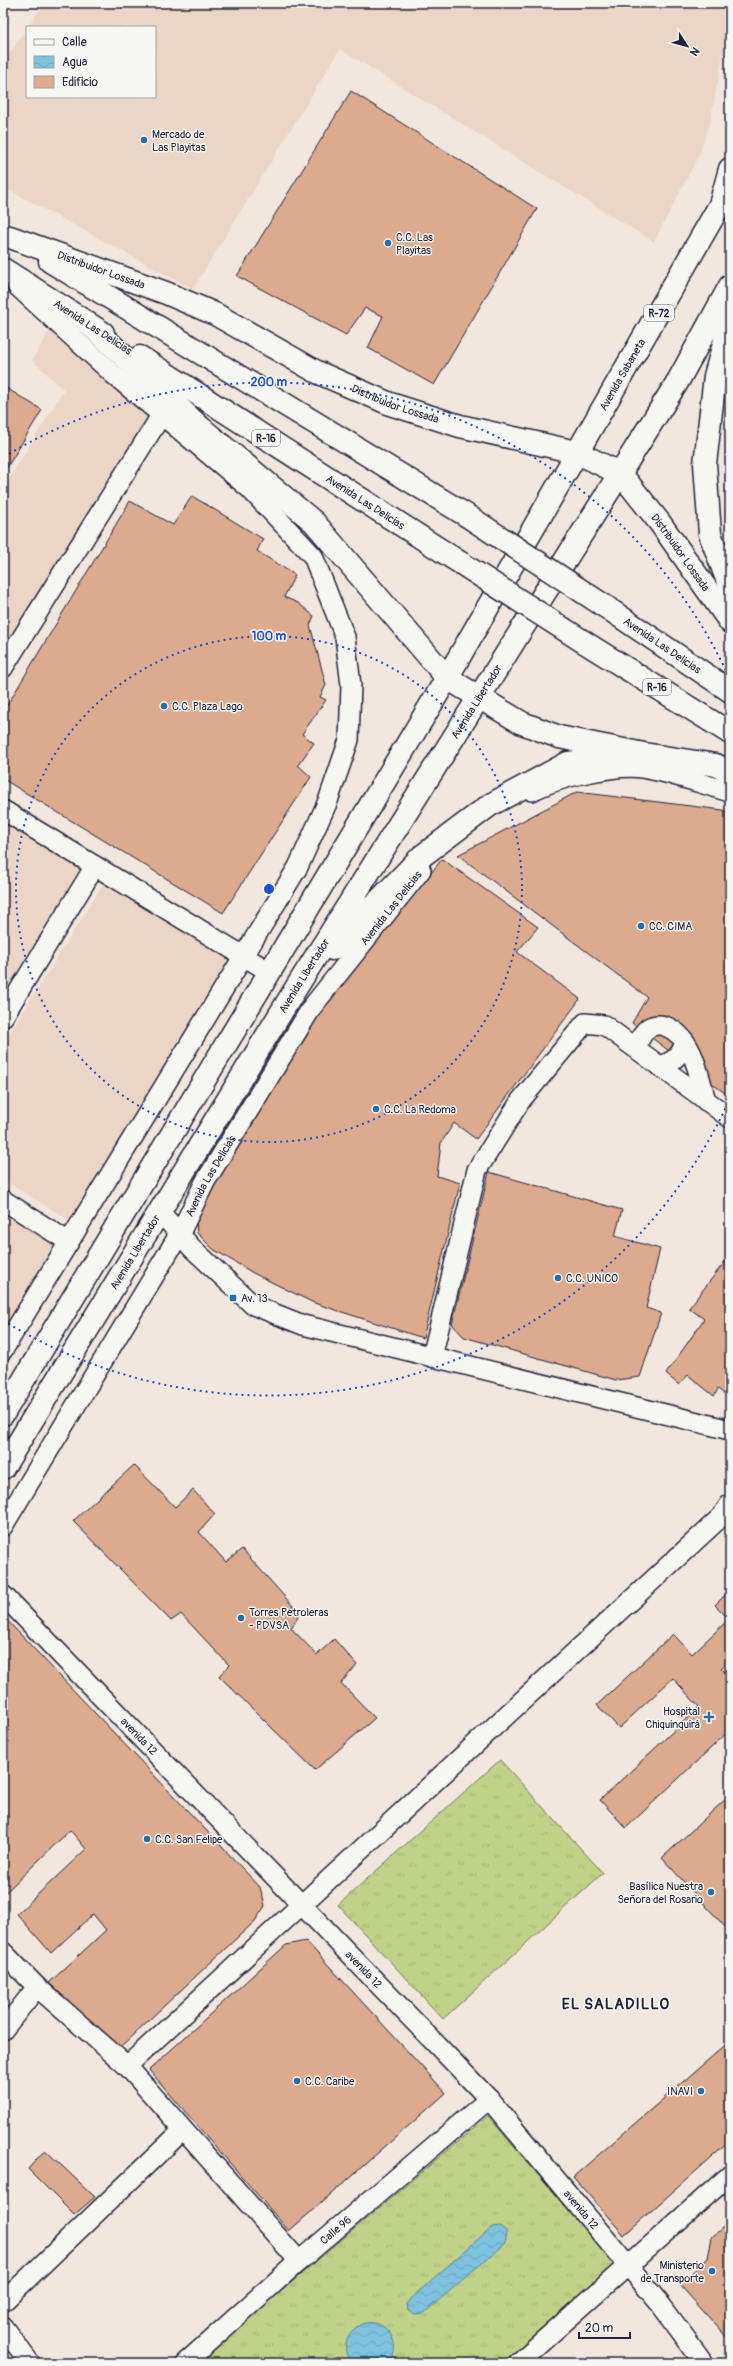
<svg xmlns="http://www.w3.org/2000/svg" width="733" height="2366" font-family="Pangolin,sans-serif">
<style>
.built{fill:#ebd5c6}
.grass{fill:url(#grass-tufts);stroke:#717a61}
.water{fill:url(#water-waves);stroke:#59839d}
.building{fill:#dcab8e;stroke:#22223b}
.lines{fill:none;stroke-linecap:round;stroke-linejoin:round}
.minor-casing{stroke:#22223b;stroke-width:22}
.major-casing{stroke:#22223b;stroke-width:25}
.minor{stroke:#f6f6f2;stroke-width:19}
.major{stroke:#f6f6f2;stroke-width:22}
.major-bridge-casing{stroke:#22223b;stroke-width:25;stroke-linecap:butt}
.major-bridge{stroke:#f6f6f2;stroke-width:22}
.ring{fill:none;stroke:#1d4ed8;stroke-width:2;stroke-dasharray:2 4}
.poi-dot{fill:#1f6fb2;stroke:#f6f6f2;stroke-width:1.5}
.labels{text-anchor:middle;stroke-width:3;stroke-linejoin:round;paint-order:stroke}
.shield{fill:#f6f6f2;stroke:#626272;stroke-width:1}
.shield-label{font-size:10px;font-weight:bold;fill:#22223b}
.poi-label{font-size:11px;fill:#22223b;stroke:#f6f6f2;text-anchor:start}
.street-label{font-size:11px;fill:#22223b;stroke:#f6f6f2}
.district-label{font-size:15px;font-weight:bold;letter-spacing:1px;fill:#22223b;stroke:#f6f6f2}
.centre{fill:#1d4ed8;stroke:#f6f6f2;stroke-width:2}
.ring-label{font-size:12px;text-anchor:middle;font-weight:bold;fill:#1d4ed8;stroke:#f6f6f2;stroke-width:3;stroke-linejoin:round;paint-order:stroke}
</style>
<defs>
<pattern id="grass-tufts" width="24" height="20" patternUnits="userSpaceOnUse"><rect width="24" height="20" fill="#c0d287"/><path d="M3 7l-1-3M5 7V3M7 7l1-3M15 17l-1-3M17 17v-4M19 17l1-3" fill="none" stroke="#a5b475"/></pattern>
<pattern id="water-waves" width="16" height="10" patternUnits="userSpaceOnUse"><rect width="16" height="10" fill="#7ec3df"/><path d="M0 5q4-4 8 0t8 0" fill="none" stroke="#6da7c0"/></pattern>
</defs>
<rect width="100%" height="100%" fill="#f1e7de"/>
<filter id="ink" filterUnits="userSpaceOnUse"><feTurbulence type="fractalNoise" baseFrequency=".025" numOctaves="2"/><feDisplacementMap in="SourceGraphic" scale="8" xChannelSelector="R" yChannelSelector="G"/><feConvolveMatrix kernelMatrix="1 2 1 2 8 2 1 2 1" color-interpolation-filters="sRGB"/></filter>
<g filter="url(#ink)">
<path class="built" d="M44,3H184L187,5L189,3H730V29L725,44L710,123L698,157L654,242L340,49L193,289L3,187V63L27,28V97H155V27H28Z
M49,332L150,416L3,652V489L64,390L32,360Z
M3,822L80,868L3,996Z
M103,884L230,960L75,1223L3,1180V1044Z
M3,1211L58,1245L3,1338Z"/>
<path class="grass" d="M500,1760L603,1873L443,2019L338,1905Z
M488,2116L619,2270L511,2363H196Z"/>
<path class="water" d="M500,2226L507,2232L505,2243L423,2314L415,2315L408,2311L407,2303L410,2299L492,2227Z
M365,2323C388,2319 403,2345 389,2363H351C339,2347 348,2328 365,2323Z"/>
<path class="building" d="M351,91L537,209L434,385L368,348L383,316L365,308L346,335L237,276Z
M3,386L42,410L3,474Z
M192,496L263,539L257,551L295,575L284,597L298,603L314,616L310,625L326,685L320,697L326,700L302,734L314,743L298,765L311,777L223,913L3,779V712L130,501L173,525Z
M577,792L723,810L730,814V1097L632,1023L647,997L458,855Z
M442,859L538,927L517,952L580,999L476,1139L454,1123L441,1143L437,1176L460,1183L423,1338L314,1303L253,1273L213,1249L197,1233L195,1208L240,1128L324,1008Z
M489,1172L622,1210L615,1236L660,1249L646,1308L661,1313L640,1377L616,1380L464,1337L452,1324Z
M730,1255V1397L729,1398L718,1389L714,1396L688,1375L679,1385L666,1374L704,1319L689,1308Z
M134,1465L175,1507L193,1490L215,1514L199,1532L226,1562L242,1549L300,1614L291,1628L317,1655L334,1639L357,1665L341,1683L375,1718L315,1770L219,1676L229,1665L181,1614L171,1621L73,1521Z
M730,1590V1660L721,1668L730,1678V1730L626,1828L600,1800L699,1707L673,1678L619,1728L597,1705L673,1634L692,1654L729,1619L715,1605Z
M3,1616L260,1887L265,1906L255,1921L119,2048L49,1983L106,1930L93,1914L51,1953L17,1914L86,1849L70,1830L3,1895Z
M730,1795V1926L727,1929L662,1858Z
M306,1941L446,2093L289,2231L149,2070L286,1945Z
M730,2041V2141L624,2235L573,2177Z
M45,2150L95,2197L74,2215L28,2169Z
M730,2221V2341L679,2284L708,2258L712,2237Z"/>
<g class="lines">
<g class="minor-casing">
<g id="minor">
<path d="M3,668L162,414"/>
<path d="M532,791C556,778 615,764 642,768C671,772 701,784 730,792"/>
<path d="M3,810L270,972"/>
<path d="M3,1017L95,866"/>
<path d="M635,1047C639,1042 642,1033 647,1029C651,1025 660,1024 665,1026C693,1036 699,1075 706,1101"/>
<path d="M659,1066C673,1062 681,1056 685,1042"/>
<path d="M3,1200L69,1242"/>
<path d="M160,1212L192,1248L253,1305L303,1325L730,1430"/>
<path d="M3,1350L298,867L328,801L349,740L351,685L345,637L313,556L249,488L113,374L17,286"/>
<path d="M432,1357L477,1170L521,1100L585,1023L604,1025L730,1118"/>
<path id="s1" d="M3,1526L180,1233L205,1182L312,1007L421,870"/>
<path id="s2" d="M3,1595L489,2099L661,2305L704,2363"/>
<path d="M3,1952L37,1987L127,2066L299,2261"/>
<path d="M3,2030L37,1987"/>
<path d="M127,2066L721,1517L730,1504"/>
<path d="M3,2302L183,2130"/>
<path d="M3,2327L30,2363"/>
<path id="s3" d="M185,2363L299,2261L489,2099"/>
<path d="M518,2363L730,2175"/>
</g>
</g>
<g class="major-casing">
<g id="major">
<path id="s4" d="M10,237L166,293L215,314L317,372L390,404L460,426L576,452L621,474L660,523L730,622"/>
<path d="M50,261L466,515"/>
<path d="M3,269L103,333"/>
<path d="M730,322L715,376L705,464L710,534L730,587"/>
<path d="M90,325L200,427L314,522L447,678L522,723L559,737L644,754L716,765L730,772"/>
<path id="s5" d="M140,357L442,551"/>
<path id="s6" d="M606,607L730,691"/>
<path d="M584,642L730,733"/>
<path d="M332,949L422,856L490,805L568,763L628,756"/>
<path id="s7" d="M3,1414L447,678L720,205L730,169"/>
<path id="s8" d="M3,1468L296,988L678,381L730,286"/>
</g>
</g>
<use href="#minor" class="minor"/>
<use href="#major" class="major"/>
<g class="major-bridge-casing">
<path id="major-bridge" d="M466,515L606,607
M442,551L584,642"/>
</g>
<use href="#major-bridge" class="major-bridge"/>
</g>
</g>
<g class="ring">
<circle cx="269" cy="889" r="253"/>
<path d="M728 1103A507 507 0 0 1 4 1321M4 457A507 507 0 0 1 728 675"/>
</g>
<g class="poi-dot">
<circle cx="144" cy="140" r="4"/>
<circle cx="388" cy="243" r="4"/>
<circle cx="164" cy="706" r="4"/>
<circle cx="641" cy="926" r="4"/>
<circle cx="376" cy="1109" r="4"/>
<circle cx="558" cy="1278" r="4"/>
<rect x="229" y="1294" width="8" height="8" rx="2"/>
<circle cx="241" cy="1618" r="4"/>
<path d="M707 1711h4v4h4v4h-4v4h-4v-4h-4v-4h4z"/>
<circle cx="147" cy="1839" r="4"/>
<circle cx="711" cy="1892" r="4"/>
<circle cx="297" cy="2081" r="4"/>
<circle cx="701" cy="2091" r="4"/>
<circle cx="712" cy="2271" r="4"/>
</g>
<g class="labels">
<g class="shield">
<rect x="644" y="305" width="30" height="16" rx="3"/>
<rect x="252" y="430" width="28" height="16" rx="3"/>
<rect x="643" y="679" width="28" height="16" rx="3"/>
</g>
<g class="shield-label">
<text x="659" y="317">R-72</text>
<text x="266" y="442">R-16</text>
<text x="657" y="691">R-16</text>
</g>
<g class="poi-label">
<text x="152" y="138">Mercado de<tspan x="152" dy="13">Las Playitas</tspan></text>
<text x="396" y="241">C.C. Las<tspan x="396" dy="13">Playitas</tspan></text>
<text x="172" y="710">C.C. Plaza Lago</text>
<text x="649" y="930">CC. CIMA</text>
<text x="384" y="1113">C.C. La Redoma</text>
<text x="566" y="1282">C.C. UNICO</text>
<text x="241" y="1302">Av. 13</text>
<text x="249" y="1616">Torres Petroleras<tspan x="249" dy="13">- PDVSA</tspan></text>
<text x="700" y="1715" text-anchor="end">Hospital<tspan x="700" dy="13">Chiquinquirá</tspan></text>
<text x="155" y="1843">C.C. San Felipe</text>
<text x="703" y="1890" text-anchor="end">Basílica Nuestra<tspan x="703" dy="13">Señora del Rosario</tspan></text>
<text x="305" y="2085">C.C. Caribe</text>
<text x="693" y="2095" text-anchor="end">INAVI</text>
<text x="704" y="2269" text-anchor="end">Ministerio<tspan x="704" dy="13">de Transporte</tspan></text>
</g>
<g class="street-label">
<text dy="4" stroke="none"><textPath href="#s4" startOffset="97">Distribuidor Lossada</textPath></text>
<text transform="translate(93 327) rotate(33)" y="4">Avenida Las Delicias</text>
<text dy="4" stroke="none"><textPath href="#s7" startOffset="1210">Avenida Sabaneta</textPath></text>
<text dy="4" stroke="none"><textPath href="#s4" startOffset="421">Distribuidor Lossada</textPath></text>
<text dy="4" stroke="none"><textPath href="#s5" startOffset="268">Avenida Las Delicias</textPath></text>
<text dy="4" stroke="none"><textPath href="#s4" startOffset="757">Distribuidor Lossada</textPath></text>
<text dy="4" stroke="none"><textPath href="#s6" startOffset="68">Avenida Las Delicias</textPath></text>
<text dy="4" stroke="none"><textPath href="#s8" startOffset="901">Avenida Libertador</textPath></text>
<text dy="4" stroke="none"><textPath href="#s1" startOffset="731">Avenida Las Delicias</textPath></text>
<text dy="4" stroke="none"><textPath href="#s8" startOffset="577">Avenida Libertador</textPath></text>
<text dy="4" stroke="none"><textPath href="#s1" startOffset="407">Avenida Las Delicias</textPath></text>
<text dy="4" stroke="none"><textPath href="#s8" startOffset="253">Avenida Libertador</textPath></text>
<text dy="4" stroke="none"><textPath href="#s2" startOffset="196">avenida 12</textPath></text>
<text dy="4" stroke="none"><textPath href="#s2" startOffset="520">avenida 12</textPath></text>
<text dy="4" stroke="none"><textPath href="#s2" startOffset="844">avenida 12</textPath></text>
<text dy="4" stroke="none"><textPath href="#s3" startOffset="201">Calle 96</textPath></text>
</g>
<g class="district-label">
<text x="616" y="2009">EL SALADILLO</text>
</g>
</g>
<circle cx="269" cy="889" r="6" class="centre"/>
<g class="ring-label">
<text x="269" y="386">200 m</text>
<text x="269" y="640">100 m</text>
</g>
<rect width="733" height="2366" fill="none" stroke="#f6f6f2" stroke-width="16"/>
<rect x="8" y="8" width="717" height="2350" fill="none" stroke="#22223b" stroke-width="1.5" filter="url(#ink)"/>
<rect x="26" y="26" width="130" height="72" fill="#f6f6f2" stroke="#a1a1a9"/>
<rect x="34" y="39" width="20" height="6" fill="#f6f6f2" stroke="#a1a1a9"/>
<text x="62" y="46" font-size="12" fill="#22223b">Calle</text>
<rect x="34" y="56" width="20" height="12" fill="url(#water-waves)" stroke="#a1a1a9"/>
<text x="62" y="66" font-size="12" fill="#22223b">Agua</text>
<rect x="34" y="76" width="20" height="12" fill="#dcab8e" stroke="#a1a1a9"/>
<text x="62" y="86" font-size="12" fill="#22223b">Edificio</text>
<g transform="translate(687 46) rotate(126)" stroke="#f6f6f2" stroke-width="3" paint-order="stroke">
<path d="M0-3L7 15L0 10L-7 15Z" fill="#22223b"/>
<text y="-6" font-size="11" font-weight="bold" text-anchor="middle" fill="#22223b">N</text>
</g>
<path d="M579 2332v6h51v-6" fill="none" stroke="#22223b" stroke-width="2"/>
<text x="585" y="2332" font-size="12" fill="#22223b" stroke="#f6f6f2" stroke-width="3" paint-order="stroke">20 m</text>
</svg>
